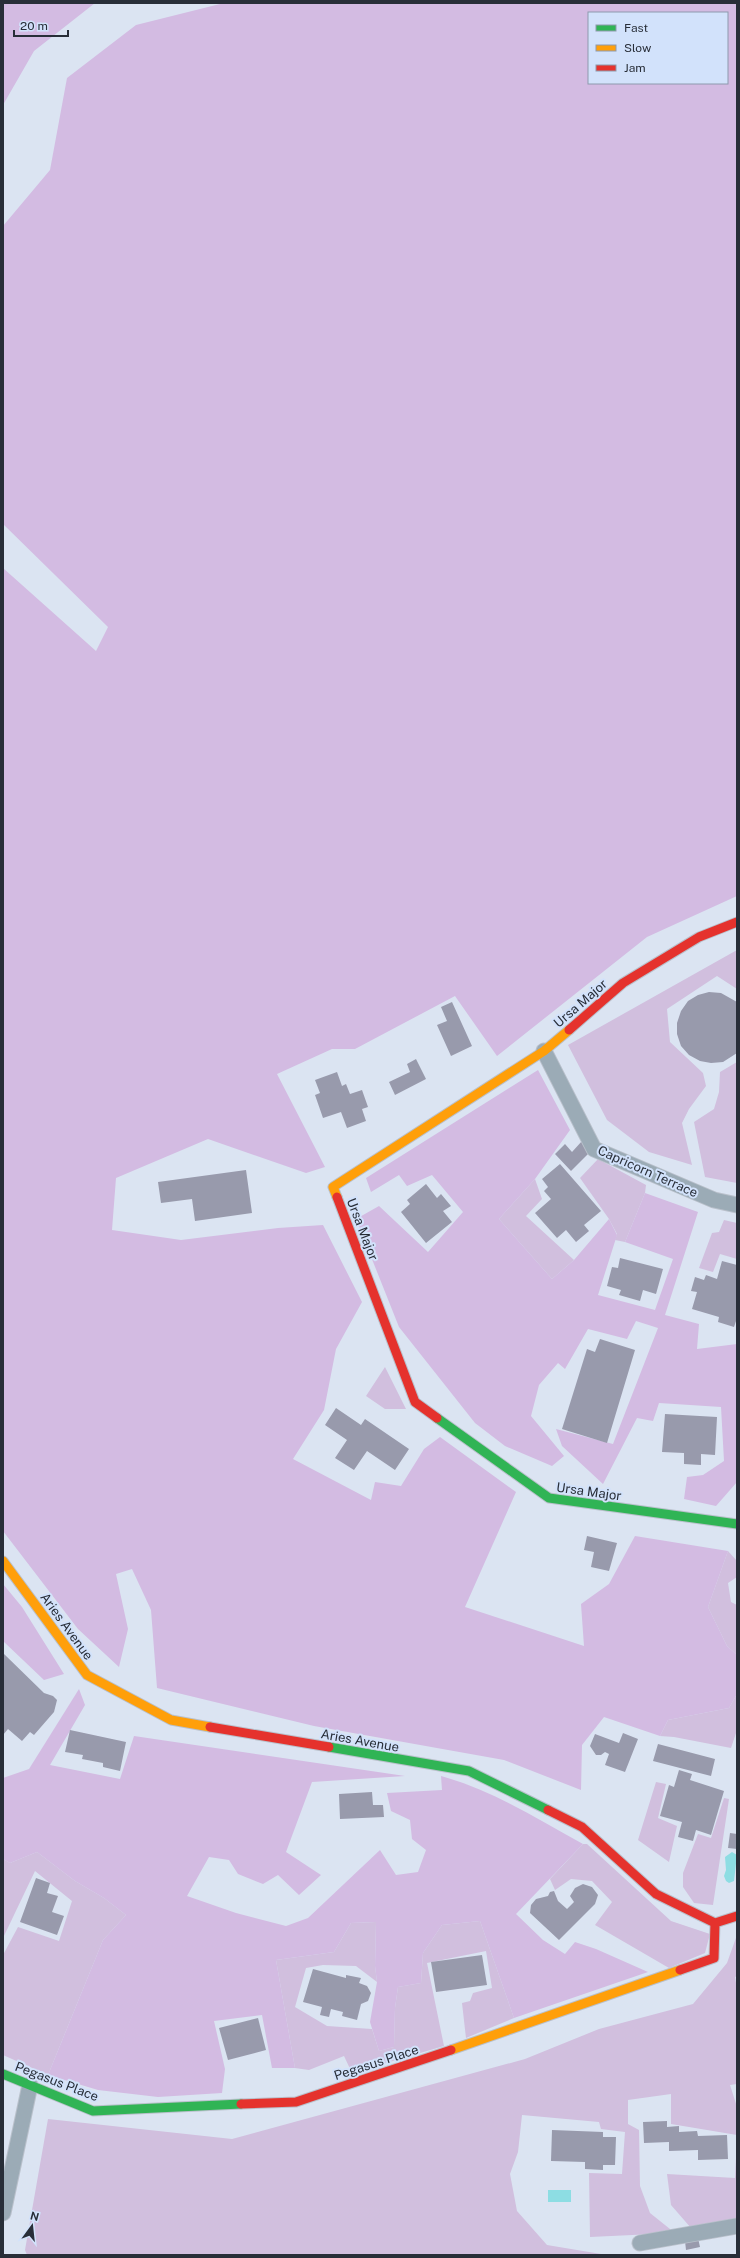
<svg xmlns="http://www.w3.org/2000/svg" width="740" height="2258" font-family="'Public Sans',sans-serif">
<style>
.green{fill:#d1bfde}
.forest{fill:#d3bbe2;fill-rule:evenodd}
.water{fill:#8ddde3}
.building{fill:#989aac}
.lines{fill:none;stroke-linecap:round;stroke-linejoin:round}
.street-casing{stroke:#b9c0cb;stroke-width:17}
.fast-casing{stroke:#b9c0cb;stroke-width:11}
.slow-casing{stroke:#b9c0cb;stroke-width:11}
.jam-casing{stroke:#b9c0cb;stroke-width:11}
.street{stroke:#9babb6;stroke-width:15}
.fast{stroke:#30b455;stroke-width:9}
.slow{stroke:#ff9f0a;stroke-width:9}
.jam{stroke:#e5322d;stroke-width:9}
.labels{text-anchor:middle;stroke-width:4;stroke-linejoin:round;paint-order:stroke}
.street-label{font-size:13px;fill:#282e38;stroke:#d2e2fb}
</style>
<rect width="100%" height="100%" fill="#dbe4f2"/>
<path class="green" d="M737,950V989L717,976L667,1009L670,1042L703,1073L706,1086L689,1109L682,1123L692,1165L649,1152L607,1120L568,1045Z
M737,1062V1183L705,1177L694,1122L714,1109L719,1092L720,1072Z
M598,1159L646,1185L645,1193L625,1242L615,1240L617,1234L609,1219L580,1178Z
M535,1179L542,1199L526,1216L574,1260L552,1279L499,1219Z
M724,1220L737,1223V1259L720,1254L713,1272L699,1268L712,1233L719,1232Z
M385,1367L406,1409H385L366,1396Z
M728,1551L737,1561V1577L728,1583L731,1602L737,1605V1655L727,1646L708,1607Z
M737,1694V1730L731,1748L674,1737L660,1736L668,1720L729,1708Z
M656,1782L666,1784L658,1818L677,1826L669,1862L638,1840Z
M724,1798L729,1799L713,1905L694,1903L683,1887V1873L698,1834L711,1838Z
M583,1844H587L671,1921L710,1934L705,1953L669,1968L595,1925L612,1902L592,1881L571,1879L555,1890L550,1879Z
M37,1852L75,1881L104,1898L126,1915L103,1940L48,2075L3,2055V1955L18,1927L59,1941L72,1901L35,1871L3,1938V1859L10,1863Z
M480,1921L514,2018L466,2038L462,2003L470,2001L473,1993L492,1988L486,1951L427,1963L444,2046L352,2073L344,2056L309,2070L295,2068L276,1960L334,1952L351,1923L376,1922L375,1966L377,1982L356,1966L323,1965L306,1968L295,2007L327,2026L372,2029L379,2051L394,2047L395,2008L398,1987L421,1983L423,1953L442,1925Z
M737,1935V1976L735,1977L737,1989V2084L730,2085L737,2107V2135L671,2124V2094L628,2100V2124L639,2130L640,2186L650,2213L675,2233L590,2237L589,2173L622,2174L625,2132L601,2129L599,2122L522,2115L518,2152L510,2174L517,2211L547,2245L607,2255H27L25,2250L48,2119L232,2139L525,2059L599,2029L693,2004L727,1963Z
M737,2138V2220L691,2228L671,2205L667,2174L735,2178Z"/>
<path class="forest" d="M3,3H95L34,51L3,105Z
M224,3H737V896L647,937L497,1056L455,996L355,1049H332L277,1074L325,1167L306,1173L208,1139L116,1178L112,1230L181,1240L278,1228L323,1225L362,1302L336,1349L324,1410L293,1459L371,1500L375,1482L401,1486L424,1449L440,1437L516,1492L465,1607L584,1646L581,1604L609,1584L635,1536L728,1551L708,1607L727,1646L737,1655V1694L729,1708L668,1720L660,1736L604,1717L582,1745L581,1790L504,1760L314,1726L157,1688L151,1610L132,1569L116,1574L128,1629L119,1667L78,1629L3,1531V568L96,651L108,627L3,524V226L50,170L67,78L136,25ZM589,13H727V83H589Z
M538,1070L570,1130L535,1179L499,1219L552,1279L574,1260L609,1219L617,1235L598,1295L655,1310L673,1259L625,1242L645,1193L698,1212L665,1315L699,1324L697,1349L737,1344V1482L716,1506L684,1499L687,1477L703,1475L724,1461L721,1407L659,1403L653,1421L637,1418L603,1484L562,1446L556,1429L613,1444L658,1328L636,1321L627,1339L588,1329L565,1369L558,1363L539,1385L531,1416L564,1456L552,1466L505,1446L475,1423L399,1327L356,1219L379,1206L428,1252L463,1212L432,1175L407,1186L399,1175L371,1192L366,1178Z
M3,1584L22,1607L64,1674L44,1680L3,1641Z
M79,1689L85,1705L50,1765L120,1779L134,1736L405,1776L312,1782L286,1852L321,1875L299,1895L278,1875L263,1884L238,1874L229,1860L209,1857L187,1896L236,1913L286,1926L308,1918L380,1850L396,1875L418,1872L426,1850L412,1839L410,1820L391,1811L387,1793L442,1790L441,1776C492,1790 538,1819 583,1844L516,1914L543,1940L565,1954L575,1942L596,1949L648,1972L514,2018L480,1921L442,1925L423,1953L421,1983L398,1987L395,2008L394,2047L379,2051L370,2022L377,1982L375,1966L376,1922L351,1923L334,1952L276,1960L295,2068H272L262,2015L214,2021L225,2069L222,2093L158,2097L98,2090L48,2075L103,1940L126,1915L104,1898L75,1881L37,1852L10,1863L3,1859V1778L29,1769Z"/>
<path class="water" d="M732,1852L737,1855L734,1881L729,1883L726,1881L724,1876L726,1870L725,1857Z
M548,2190H571V2202H548Z"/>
<path class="building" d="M709,992L721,993L737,1002V1053L723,1062L711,1063L700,1061L689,1055L681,1046L677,1034V1023L681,1011L688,1001L698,995Z
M452,1002L472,1046L451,1056L437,1025L447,1021L441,1007Z
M416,1059L426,1079L395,1095L389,1082L410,1072L407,1064Z
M337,1072L342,1086L346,1084L350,1094L362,1090L368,1107L362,1109L366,1121L347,1128L341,1112L323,1118L315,1095L320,1093L315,1080Z
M582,1141L592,1150L571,1171L555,1154L565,1144L572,1152Z
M560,1164L601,1211L584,1225L589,1231L576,1242L566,1230L557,1238L535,1213L551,1199L544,1191L548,1187L542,1179Z
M246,1170L252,1213L195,1221L192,1199L161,1203L158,1182Z
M426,1184L437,1198L441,1194L451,1206L443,1211L452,1222L426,1243L401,1212L410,1204L407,1200Z
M620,1258L663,1269L656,1294L643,1290L640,1301L619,1295L621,1290L607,1286L612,1267L618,1268Z
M722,1261L737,1265V1318L734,1327L718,1322L719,1317L692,1309L697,1292L691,1291L695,1277L704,1280L706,1275L717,1279Z
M600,1339L635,1350L607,1443L562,1429L587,1349L595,1352Z
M336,1408L361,1425L365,1419L409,1449L395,1470L367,1451L354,1470L335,1458L347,1440L325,1425Z
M665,1414L717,1417L715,1455L701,1454V1465L684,1464V1453L662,1452Z
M587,1536L617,1543L609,1571L591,1567L594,1552L584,1550Z
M3,1653L44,1693L53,1696L57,1700L54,1712L34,1735L30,1732L22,1741L8,1729L3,1735Z
M70,1730L126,1742L120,1771L103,1767V1763L82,1759L83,1755L65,1752Z
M623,1733L638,1739L625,1772L605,1765L609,1754L605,1752L601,1755H596L590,1746L595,1734L619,1743Z
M658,1744L715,1759L711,1776L653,1761Z
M679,1770L692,1774L690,1780L724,1791L711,1835L696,1830L693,1841L678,1837L682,1822L660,1816L669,1785L674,1787Z
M372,1792L373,1805H383L384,1817L340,1819L339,1794Z
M730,1833L737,1834V1849L728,1848Z
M36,1878L50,1883L47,1893L58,1896L52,1912L64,1916L57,1935L20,1922Z
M583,1884L592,1887L598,1895L595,1904L559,1940L530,1913L531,1905L536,1899L548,1896L550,1892L554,1891L558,1901L567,1909L574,1902L570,1896L575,1888Z
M482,1955L487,1985L436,1992L431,1962Z
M313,1969L346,1978V1975L361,1978L359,1983L367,1986L371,1993L368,2001L361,2004L357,2020L342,2016L343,2012L331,2009L329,2017L320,2015L322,2007L303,2002Z
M258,2018L266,2050L228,2060L219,2028Z
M667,2121V2127L679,2126V2132L697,2131L698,2136L727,2135L728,2159L698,2160V2150L669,2151V2142L644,2143L643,2122Z
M552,2130L603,2132V2137H616L615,2165H603V2170L585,2169V2162L551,2161Z
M698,2238L700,2247L686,2250L685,2241Z"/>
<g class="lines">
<g class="street-casing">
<path id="street" d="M544,1051L594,1149L714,1200L737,1205
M3,2213L30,2085
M640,2243L737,2226"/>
</g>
<g class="fast-casing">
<path id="fast" d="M437,1418L549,1498L737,1524
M329,1747L469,1771L548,1810
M3,2074L93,2111L241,2104"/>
</g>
<g class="slow-casing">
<path id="slow" d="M337,1197L333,1187L544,1051L569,1030
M3,1561L87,1675L171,1720L210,1727
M451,2050L680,1970"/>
</g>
<g class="jam-casing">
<path id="jam" d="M569,1030L623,983L699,937L737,922
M337,1197L415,1402L437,1418
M210,1727L329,1747
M548,1810L582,1827L656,1894L715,1923L737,1916
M680,1970L714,1958L715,1923
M241,2104L296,2102L451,2050"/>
</g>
<use href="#street" class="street"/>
<use href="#fast" class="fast"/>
<use href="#slow" class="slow"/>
<use href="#jam" class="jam"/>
</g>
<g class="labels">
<g class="street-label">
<text transform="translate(580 1003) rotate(-41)" y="5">Ursa Major</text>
<text transform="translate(648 1171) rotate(24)" y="5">Capricorn Terrace</text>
<text transform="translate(363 1229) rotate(69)" y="5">Ursa Major</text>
<text transform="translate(589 1491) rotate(8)" y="5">Ursa Major</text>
<text transform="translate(67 1626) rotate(54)" y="5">Aries Avenue</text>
<text transform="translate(360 1740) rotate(10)" y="5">Aries Avenue</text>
<text transform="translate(376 2062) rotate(-18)" y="5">Pegasus Place</text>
<text transform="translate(57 2081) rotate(21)" y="5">Pegasus Place</text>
</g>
</g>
<rect width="740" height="2258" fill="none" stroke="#282e38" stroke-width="8"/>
<rect x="588" y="12" width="140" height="72" fill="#d2e2fb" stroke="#8e9aad"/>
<rect x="596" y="25" width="20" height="6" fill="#30b455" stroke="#8e9aad"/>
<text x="624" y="32" font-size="12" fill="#282e38">Fast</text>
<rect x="596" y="45" width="20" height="6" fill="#ff9f0a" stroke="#8e9aad"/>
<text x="624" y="52" font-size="12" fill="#282e38">Slow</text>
<rect x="596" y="65" width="20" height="6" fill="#e5322d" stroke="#8e9aad"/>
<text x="624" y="72" font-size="12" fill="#282e38">Jam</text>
<g transform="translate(32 2226) rotate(15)" stroke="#d2e2fb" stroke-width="3" paint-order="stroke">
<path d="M0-3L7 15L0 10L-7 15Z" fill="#282e38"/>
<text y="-6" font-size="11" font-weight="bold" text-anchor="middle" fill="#282e38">N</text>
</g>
<path d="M14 30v6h54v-6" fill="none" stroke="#282e38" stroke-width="2"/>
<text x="20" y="30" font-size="12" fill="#282e38" stroke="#d2e2fb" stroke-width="3" paint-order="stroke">20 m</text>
</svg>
